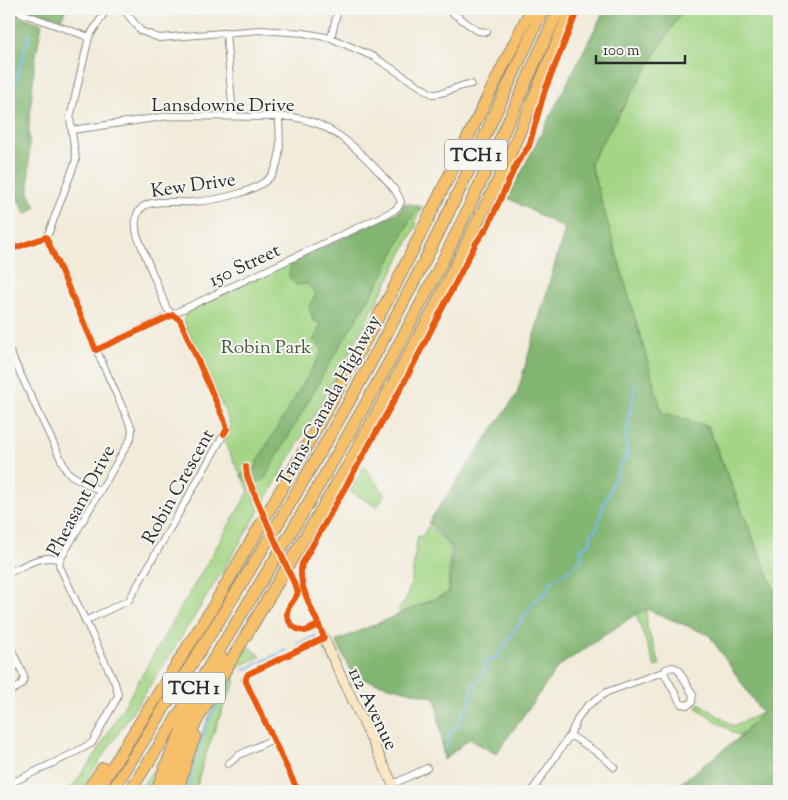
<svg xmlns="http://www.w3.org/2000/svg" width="788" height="800" font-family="'Sorts Mill Goudy',serif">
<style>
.green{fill:#a3d584;stroke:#678058}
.forest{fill:#82b672;stroke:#56704e}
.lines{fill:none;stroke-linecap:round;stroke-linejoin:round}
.stream{stroke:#76b9ec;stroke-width:2}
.street-casing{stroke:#8e8b82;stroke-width:8}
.secondary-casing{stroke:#8e8b82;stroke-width:11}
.highway-casing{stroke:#8e8b82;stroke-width:13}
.street{stroke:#fff;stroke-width:6}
.secondary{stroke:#fbe6c4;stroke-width:9}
.highway{stroke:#f6c06b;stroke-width:11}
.cycleway-casing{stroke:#f6f6f2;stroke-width:9}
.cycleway{stroke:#e8590c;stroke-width:6}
.labels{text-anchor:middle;stroke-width:4;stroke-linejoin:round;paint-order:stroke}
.shield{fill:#f6f6f2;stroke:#686867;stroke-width:1}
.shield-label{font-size:18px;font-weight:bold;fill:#2b2b2b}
.street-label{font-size:19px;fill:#2b2b2b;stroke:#f6f6f2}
.park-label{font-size:19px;fill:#495641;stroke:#f6f6f2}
</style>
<rect width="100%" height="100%" fill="#f6f6f2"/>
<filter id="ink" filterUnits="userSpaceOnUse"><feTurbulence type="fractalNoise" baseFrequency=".02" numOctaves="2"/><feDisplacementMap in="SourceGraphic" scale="10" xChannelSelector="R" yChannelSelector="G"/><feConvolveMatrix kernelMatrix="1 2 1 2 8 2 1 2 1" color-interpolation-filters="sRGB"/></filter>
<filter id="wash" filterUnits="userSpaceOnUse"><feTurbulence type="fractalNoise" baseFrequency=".0096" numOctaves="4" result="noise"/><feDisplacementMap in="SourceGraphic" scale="20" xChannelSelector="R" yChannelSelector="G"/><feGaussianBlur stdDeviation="1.12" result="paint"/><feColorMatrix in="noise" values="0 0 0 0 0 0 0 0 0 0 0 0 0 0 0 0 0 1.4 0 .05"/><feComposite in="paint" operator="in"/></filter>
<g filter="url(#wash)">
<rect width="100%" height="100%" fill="#f2ebda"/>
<path class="green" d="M683,9H779V602L708,426L662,412L590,162Z
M405,203L423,207L414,222L417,224C369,320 316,413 262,506L252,483L247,480L259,511C202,606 142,700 79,791H69L96,754L249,491L224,442L230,430V423L184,322L185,315L188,311L398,212Z
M364,467L385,494L377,507L350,491Z
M428,526L450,546L448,593L401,613L399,609C416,589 412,560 418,536L422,537Z
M646,609L647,627L660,665L655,667L636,614Z
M246,645L261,656L240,666L235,673V683L226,700L203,762L196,791H183C196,739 219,691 246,645Z
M699,703L733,726L762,713L740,737L697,708Z
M173,737L152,791H139L171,741Z"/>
<path class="forest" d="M22,9H66L59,23Z
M615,9H683L590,162L662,412L707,426L779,602V791H674V788L740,737L762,713L709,635L646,609L636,614L558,667L496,754L469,739L444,760L436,698L354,677L336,641L449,593L452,547L428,523L517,394L565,229L508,198L602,15Z
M9,12L42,24L35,60L29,124V193L36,207L26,214L17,198L9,201Z
M405,203L418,206L419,209L410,220L382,277L332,359L264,480L252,483L243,479L241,475L255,469L258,460L323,350L313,341L321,324L313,320L309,307L316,294L307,284L297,285C286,278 289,272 292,262L398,212Z"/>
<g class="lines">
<path class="stream" d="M37,10L38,9
M9,105L30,33
M297,644L316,636
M244,670L286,650
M446,749L450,731L458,727L463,712L470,706C470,699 471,691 474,685C477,681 481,679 482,675C487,664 483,662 497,657L532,604L549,590V584L582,560L580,549L591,543V535L597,528L604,505L620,465L627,457L626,439L635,381
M188,791C196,758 207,712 230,686"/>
</g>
</g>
<g filter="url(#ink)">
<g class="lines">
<g class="street-casing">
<path id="street" d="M10,9L89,37
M123,9L141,31L159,38L260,30L304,33L331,38L374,57L432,94C445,95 457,85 471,84
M447,9L478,31L487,32
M226,32L233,116
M331,38L338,9
M72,130L169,116L292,117C330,122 356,147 381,174C388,182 398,191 401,202L398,207L393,211L96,350
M46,237L49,232L76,160L70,118L89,37L107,9
M9,250L46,237
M9,350L66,470L71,475L100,491
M9,573C23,566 44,553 60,560
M85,621L129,600L227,429L223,417L180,320L167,309L137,235C128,192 167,204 192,202C213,201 262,192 273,173C283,157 279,135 279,117
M9,644L24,676C24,686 16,688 9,692
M570,735L601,755L614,767
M228,764L239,755L273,739
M9,784L72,754L92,743L117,698L118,694L115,683L59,565L60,560L131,438L132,429L46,237
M393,784L427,768
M298,791L245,679L248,674L324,638
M532,791L570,735L579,716L587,706L607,692L660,673H664L666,669L673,667L678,669L693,695L692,702L688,705L681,704L664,673"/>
</g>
<g class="secondary-casing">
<path id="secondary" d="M324,638L335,663L396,791"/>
</g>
<g class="highway-casing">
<path id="highway" d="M87,791L103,768
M97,791L211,610L310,440L392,292L531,9
M112,791C214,629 317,467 406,297C455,203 499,106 543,9
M130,791C232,633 331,472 420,305C471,209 514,108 559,9
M157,791C172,744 197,701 222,658
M166,791L182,749L212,692L350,462L432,313L504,169L571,9
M178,791L186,761L195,736"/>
</g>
<use href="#street" class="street"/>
<use href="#secondary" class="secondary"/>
<use href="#highway" class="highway"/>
<g class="cycleway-casing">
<path id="cycleway" d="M9,250L46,237L96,350L173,315L180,320L225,422L227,429L224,434
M246,467L247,476L260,507L298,592C296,599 291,602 288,609C284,619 294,631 305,631C309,630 315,626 319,625
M298,791L246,682V678L248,674L324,638C317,617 296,586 302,564L404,383L476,243L488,226L517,163L529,146L545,90L578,9"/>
</g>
<use href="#cycleway" class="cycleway"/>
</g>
</g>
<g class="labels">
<g class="shield">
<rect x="445" y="139.5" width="62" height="31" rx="4"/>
<rect x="163" y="672.5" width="62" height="31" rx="4"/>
</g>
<g class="shield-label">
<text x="476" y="161">TCH 1</text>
<text x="194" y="694">TCH 1</text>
</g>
<g class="street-label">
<text x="223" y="111">Lansdowne Drive</text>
<text transform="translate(193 184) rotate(-8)" y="7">Kew Drive</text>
<text transform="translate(244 264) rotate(-25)" y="7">150 Street</text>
<text transform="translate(328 400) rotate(-61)" y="7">Trans-Canada Highway</text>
<text transform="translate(177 486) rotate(-61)" y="7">Robin Crescent</text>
<text transform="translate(80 500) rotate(-62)" y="7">Pheasant Drive</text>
<text transform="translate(374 708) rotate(64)" y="7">112 Avenue</text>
</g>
<g class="park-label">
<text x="266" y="353">Robin Park</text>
</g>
</g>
<rect width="788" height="800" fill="none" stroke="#f6f6f2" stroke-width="30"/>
<path d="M596 55v8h89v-8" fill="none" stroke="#2b2b2b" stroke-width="2.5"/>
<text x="603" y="55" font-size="15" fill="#2b2b2b" stroke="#f6f6f2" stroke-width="4" paint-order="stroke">100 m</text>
</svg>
